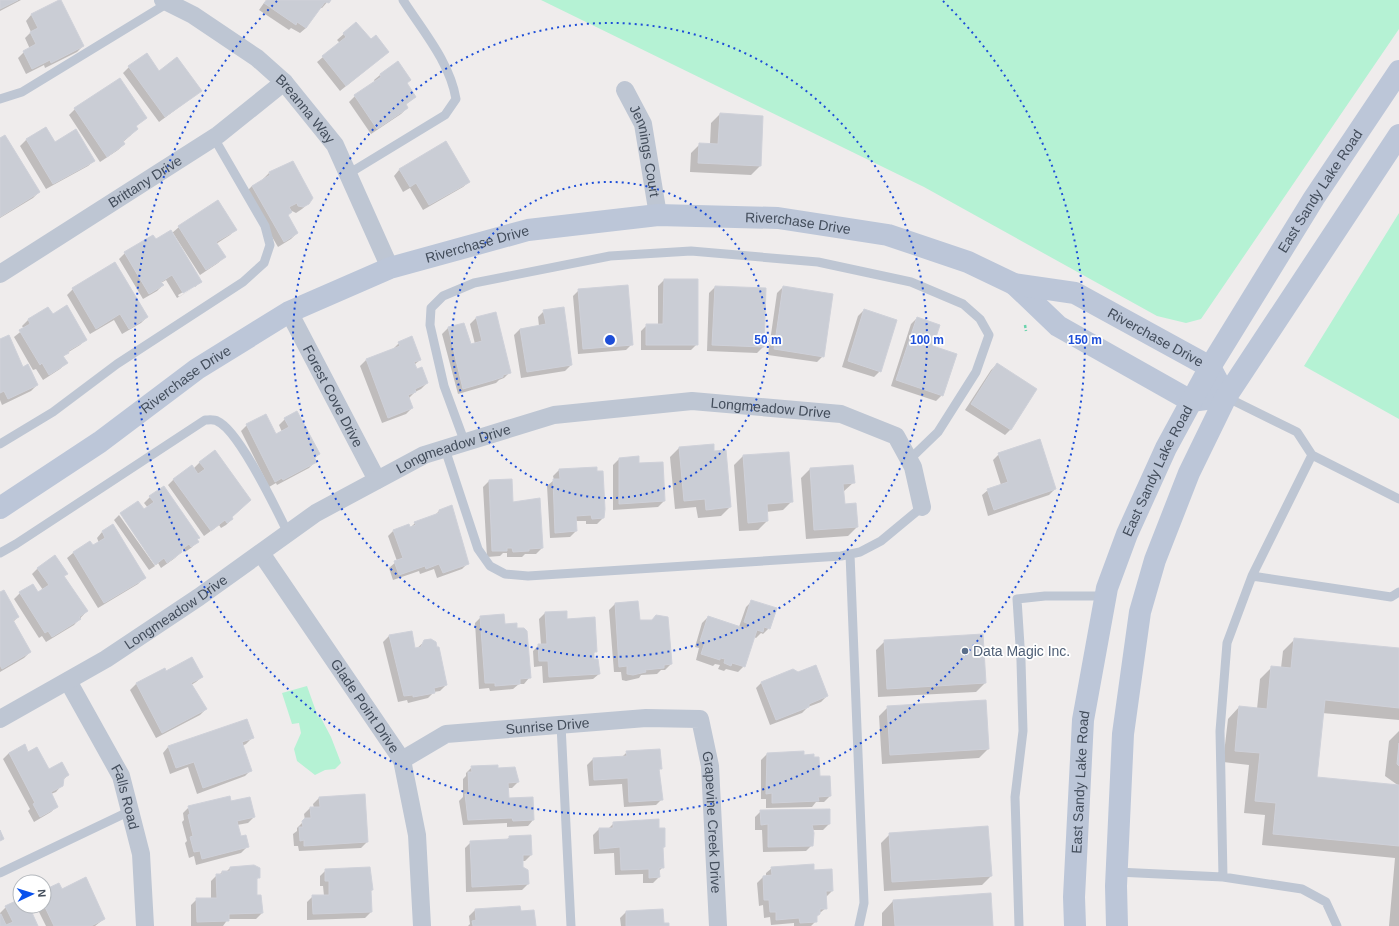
<svg xmlns="http://www.w3.org/2000/svg" width="1399" height="926" font-family="Helvetica,sans-serif">
<style>
.green{fill:#b5f2d4}
.shadow{fill:#0003}
.building{fill:#cacdd5;stroke:#cfd1d9}
.lines{fill:none;stroke-linecap:round;stroke-linejoin:round}
.path{stroke:#6ad3ac;stroke-width:2.5;stroke-dasharray:3 2;stroke-linecap:butt}
.lane{stroke:#bec6d3;stroke-width:9}
.street{stroke:#bec6d3;stroke-width:18}
.secondary{stroke:#bcc6d8;stroke-width:22}
.ring{fill:none;stroke:#1d4ed8;stroke-width:2;stroke-dasharray:2 4}
.service-dot{fill:#5c6f8a;stroke:#fff;stroke-width:1.5}
.labels{text-anchor:middle;stroke-width:3.5;stroke-linejoin:round;paint-order:stroke}
.street-label{font-size:14px;fill:#434d5b;stroke:#fff}
.service-label{font-size:14px;fill:#4e5e75;stroke:#fff;text-anchor:start}
.centre{fill:#1d4ed8;stroke:#fff;stroke-width:2}
.ring-label{font-size:12px;text-anchor:middle;font-weight:bold;fill:#1d4ed8;stroke:#fff;stroke-width:3.5;stroke-linejoin:round;paint-order:stroke}
</style>
<rect width="100%" height="100%" fill="#efecec"/>
<path class="green" d="M541,0H1399V29L1201,319L1186,323L1157,316L924,187Z
M1399,213V419L1304,366Z
M307,686L318,717L321,718L331,737L341,763L335,769L325,770L315,775L297,761L294,749L301,733L299,723L292,724L282,693Z"/>
<path class="shadow" d="M0,0H21L0,11Z
M60,0L83,46L77,52L45,68L44,65L26,74L18,58L24,52L30,49L25,38L31,32L26,21L31,15Z
M266,0H329L322,8H319L306,28L300,33L291,28L289,30L259,10Z
M356,23L371,41L388,52L340,91L317,62L340,43L337,40Z
M397,63L406,83L415,97L405,105L407,108L401,114L371,134L349,102L355,96L375,82L374,80L380,75Z
M129,67L200,91L194,96L159,122L123,73Z
M75,109L145,118L135,127L131,135L123,142L124,144L118,150L100,162L69,115Z
M720,114L760,166L751,175L690,172L691,153L700,144H710L711,123Z
M45,128L55,143L94,161L88,166L46,189L20,146L26,140Z
M0,139L39,192L33,198L0,218Z
M446,143L469,182L463,187L423,210L410,188L403,192L394,176L399,170Z
M292,163L309,203L302,209L296,213L292,211L287,215L297,233L291,239L278,247L246,192L252,186L264,180L263,179L269,173Z
M179,227L235,230L230,235L216,244L224,257L218,263L200,275L173,233H172Z
M125,253L200,282L195,287V285L178,295L179,297L195,287L177,298L166,280L161,283L163,285L157,291L143,299L119,259Z
M664,280L697,344L691,350H641V331L647,325H658V286Z
M715,287L763,347L757,353L707,351L709,293Z
M783,287L823,356L817,362L768,355L777,293Z
M73,289L147,317L141,323L122,334L114,320L90,334L67,295Z
M579,290L632,344L626,350L578,354L573,296Z
M48,308L52,315L86,339L80,345L67,353L63,357L66,363L60,369L43,380L36,369L33,370L14,337L24,329L22,326L28,320Z
M864,310L880,371L874,377L842,367L858,316Z
M544,311L571,365L565,371L521,378L514,335L520,329L539,326L538,317Z
M476,318L510,372L504,378L499,380L496,383L458,394L442,334L448,328L471,345L475,344L470,324Z
M917,318L932,347L942,395L936,401L891,386L911,324Z
M0,340L37,385L31,391L2,405L0,400Z
M399,343L420,360L414,365L417,371L427,383L421,389L415,392L409,398L412,408L406,414L382,423L360,366L366,360L393,349Z
M997,364L1011,429L1005,435L965,410L991,370Z
M297,413L319,454L314,459L315,462L309,468L277,485L276,483L269,487L241,431L247,425L276,435L282,432L279,425L285,419Z
M679,448L714,452L730,507L721,516L698,518L696,507L675,509L670,457Z
M788,453L792,501L783,510L766,512L767,521L758,530L739,531L734,465L743,456Z
M999,454L1055,489L1049,495L988,516L982,495L988,490L1001,485L993,460Z
M619,459L638,464L664,501L658,507L613,510V465Z
M200,462L250,500L231,518L232,519L226,525L221,528L219,525L204,536L168,485L174,479L193,469Z
M810,469L854,482L843,492L844,505L857,527L848,536L806,539L801,478Z
M559,470L603,518L597,524H586V521H575L576,531L570,537L550,538L547,486L554,480L553,476Z
M489,481L512,503L542,548L536,554H525L522,557H507V553H503L500,556L487,557L483,487Z
M150,497L198,538L196,540L197,542L191,548L185,552L183,549L175,558L161,568L158,563L156,565L121,514L144,510L148,508L144,503Z
M439,511L468,563L462,569L437,578L434,569L420,574L419,571L393,580L389,568L397,561L388,536L394,530L410,528L415,523L434,516Z
M119,515L155,566L149,570L114,520Z
M102,532L144,578L138,584L98,608L67,558L73,553L90,542L93,547L99,543L97,538Z
M38,568L63,577L87,611L74,625L46,642L42,636L39,638L14,599L20,593L38,594L43,590L32,574Z
M0,593L18,617L13,622L30,652L24,658L0,672Z
M752,601L769,628L763,634L761,633L756,638L754,637L744,666L738,672L726,669L724,671L718,669L720,665L715,664L713,666L696,660L699,648L695,647L702,623L708,617L739,627L746,607Z
M615,604L671,664L665,670H661L657,674L641,675L639,678L626,681L622,680L621,672H614L609,610Z
M566,612V620L596,651L593,654V660L599,674L593,679L543,683L542,666L534,667L533,651L539,645H541L539,619L545,613Z
M481,617L504,625L529,678L524,684H519L513,689L490,691L489,688L479,689L475,623Z
M389,636L415,650L425,641L446,685L440,691L434,692L428,698L408,703L407,700L398,702L383,642Z
M1295,639L1399,649V720L1322,713L1316,778L1399,786V926H1389L1395,858L1262,845L1265,815L1244,813L1249,765L1223,762L1228,719L1239,707L1257,709L1260,679L1272,667L1281,668L1283,651Z
M885,641L985,683L976,692L878,697L876,650Z
M164,669L166,672L202,677L196,682L191,685L206,709L200,715L156,738L130,690L136,684Z
M762,682L827,696L821,702L808,707L802,713L770,725L756,688Z
M888,707L988,749L979,758L882,764L879,716Z
M1399,731V786L1385,776L1389,741Z
M252,738L246,744L242,746L251,770L245,776L197,794L188,767L170,774L163,753L168,747Z
M24,746L28,753L48,771L68,775L63,780L62,785L56,792L51,794L57,806L51,812L34,822L28,811L30,809L3,759L9,753Z
M627,752L661,768L659,770L662,799L656,805L624,807L622,784L589,786L587,765L593,759L621,758Z
M767,754L803,756L819,777L830,796L824,802H816L812,807L766,808V799H761V760Z
M472,767L498,769L518,782L512,788H508V799L533,820L528,826L507,827V823L463,825L459,801L463,797V779L466,776V773Z
M319,798L367,842L361,848L299,851L298,846H294L293,834L297,831V828L305,820L304,814L310,808H314L313,804Z
M189,807L254,817L248,823L237,825L240,837L247,847L241,853L196,865L194,856L189,858L185,843L187,841L182,822L184,820L183,813Z
M761,811L829,824L823,830H813L812,845L806,851L763,852L762,830H755V817Z
M614,823L664,847L662,849L663,867L658,872L659,877L653,883H643V874L615,875L614,853L594,854L593,835L599,829H608Z
M890,834L991,876L982,885L884,891L881,843Z
M510,837L531,855L525,861H522V868L528,884L522,890L466,892L465,848L471,842L506,840Z
M230,868L259,877L256,880V895L262,913L256,919H228L223,926H191V905L197,899H211V881L217,875H219L222,872H226Z
M772,868L813,871L832,891L826,897V908L816,916V921L811,926H794V923L771,925L770,917L764,918L763,905L759,906L757,883L763,877H766V873Z
M326,870L372,890L370,892L371,912L365,918L307,920V902L313,896H324L323,886H320V876Z
M61,890L104,919L95,926H46L36,906H44V891Z
M20,900V906H27L37,926H0V916H1L0,913L6,907Z
M893,901L992,926H882V913Z
M475,910L520,912L535,926H468L470,924L469,916Z
M626,912L663,924L668,926H621L620,918Z"/>
<path class="building" d="M0,0H18L0,9Z
M59,0H61L84,46L51,63L50,60L32,69L23,51L36,44L30,32L38,28L31,14Z
M267,0H331L329,3L325,2L306,28L297,22L296,25L264,3Z
M356,22L371,39L376,35L389,52L346,86L322,56L346,37L343,33Z
M147,53L159,71L177,57L202,91L165,117L128,66Z
M398,61L411,80L407,83L416,97L406,104L408,108L377,129L354,95L381,77L380,74Z
M120,78L147,118L136,126L138,129L123,141L125,144L107,157L74,108Z
M720,113L763,116L761,166L698,163L699,143L718,144Z
M46,127L55,142L76,129L95,161L53,184L26,139Z
M5,135L40,192L0,217V138Z
M446,141L470,182L429,205L416,183L410,187L399,169Z
M293,161L313,198L309,204L303,207L298,206L297,203L289,207L292,212L288,215L298,233L284,242L252,186L270,175L269,172Z
M218,200L237,230L216,242L226,257L206,270L178,226Z
M171,230L202,282L183,293L172,275L161,282L164,285L149,294L124,252L153,235L156,239Z
M115,262L148,317L129,329L120,314L96,329L72,288Z
M664,279H698V345H646V324H663Z
M628,285L633,345L583,349L578,289Z
M715,286L766,288L764,347L712,345Z
M783,286L833,294L824,357L774,349Z
M67,305L87,340L68,351L69,353L63,356L68,363L49,375L42,363L40,365L19,330L30,324L28,319L48,307L53,314Z
M564,307L572,365L527,372L520,329L546,324L543,310Z
M864,309L897,320L881,372L848,361Z
M496,312L511,373L503,375V377L494,380L463,389L448,327L464,323L471,344L482,341L476,317Z
M917,317L940,325L933,346L957,354L943,396L896,380Z
M9,335L23,367L28,364L38,385L8,399L4,391L0,393V339Z
M412,336L421,360L414,362L417,369L422,367L428,383L415,389L416,392L408,395L413,408L388,418L366,359L400,346L398,342Z
M997,363L1037,389L1011,430L971,404Z
M297,411L320,454L314,457L317,462L283,480L282,478L275,482L246,424L266,414L276,434L289,427L284,418Z
M1040,439L1056,489L994,510L987,489L1008,482L998,453Z
M714,444V451L726,450L731,507L706,510L705,499L684,501L679,447Z
M215,450L251,500L232,517L233,519L227,523L225,520L211,531L173,479L192,465L198,474L205,469L199,462Z
M789,452L793,502L767,504L768,521L748,523L743,455Z
M639,456V463L663,462L665,501L619,504V458Z
M853,465L855,483L843,484L845,504L856,503L858,527L814,530L810,468Z
M597,467V471H603L605,509L604,518L592,519L591,515L576,516L577,531L555,533L553,479H560L559,469Z
M512,479L513,502L540,498L543,548L529,549V551L513,552L512,548H507V551H492L489,480Z
M164,486L200,538L197,539L199,542L191,547L189,544L181,550L182,552L167,563L164,558L155,565L120,513L138,501L144,509L154,502L149,496Z
M452,505L469,564L443,573L439,564L426,569L425,566L399,575L394,561L403,558L393,530L409,524L410,527L416,525L414,522L439,513V510Z
M113,524L146,578L104,603L73,552L90,541L93,545L105,538L102,531Z
M55,555L68,574L64,576L88,611L79,617L81,619L52,637L48,631L45,633L19,592L33,584L38,592L49,585L37,568Z
M4,590L19,617L13,620L31,652L2,669L0,665V592Z
M751,600L777,608L770,629L764,627L763,632L757,630L745,667L732,663L731,666L724,663L725,659L720,658V660L701,654L705,642L700,641L708,616L747,629L749,624L744,622Z
M638,601L640,620H652L656,615L668,617L672,664L664,665V668L645,670L646,672L633,675L627,674V666L619,667L615,603Z
M567,611V619L595,617L597,652H594V659H598L600,674L549,677L548,661H539L538,644H547L545,612Z
M504,614L505,624L517,623V628H524L527,631L531,678L520,679V684L495,686V683H485L480,616Z
M412,631L415,648L421,647L424,640L431,639L436,642L437,647H439L447,685L434,688L435,693L413,697V695L404,696L389,635Z
M983,634L986,683L887,689L884,640Z
M1294,638L1399,648V708L1325,700L1317,777L1399,785V846L1273,834L1276,803L1255,801L1260,753L1235,751L1239,706L1267,709L1271,666L1291,668Z
M192,657L203,677L191,683L207,709L162,733L136,683L165,668L166,671Z
M816,665L828,696L809,704V707L776,720L761,682L793,669L798,672Z
M986,700L989,749L890,755L887,706Z
M247,719L254,738L242,742L252,771L203,788L194,762L176,768L168,746Z
M1399,743V766L1397,764Z
M25,744L28,752L37,747L49,769L62,762L69,775L64,778L63,786L51,792L58,807L40,817L33,804L35,803L9,753Z
M660,749L662,769H659L663,800L629,802L628,778L594,780L593,758L627,756L626,751Z
M804,751V755L814,754V757H819L820,776H830L831,796L818,797L819,801L772,803V793L766,794L767,753Z
M498,765V768L515,767L519,782L508,783L509,798L533,797L534,820L513,821L512,818L468,820L465,794H469L468,772H472L471,766Z
M365,794L368,842L304,846V840L300,841L299,827H303L302,821L305,818H311L310,807H320L319,797Z
M230,796L231,801L250,797L255,817L237,821L241,836L246,835L249,847L202,859L200,851L194,852L190,837L193,836L188,815L190,814L188,806Z
M830,809V824L812,825L814,833L813,846L768,847V824L761,825L760,810Z
M659,819V828H665V847H663L664,868H659L660,877L649,878V869L621,870L620,847L600,849L599,828H613V822Z
M988,826L992,876L892,882L889,833Z
M0,830L4,839L0,841Z
M531,835L532,855H523V867L528,870L529,884L472,887L470,841L509,839V836Z
M814,864V870L832,869L833,891H826L827,909H820V914L817,916V922L800,923L799,918L776,920V912H770L769,900H764L763,876L772,875L771,867Z
M254,865L260,868V878H257V895H261L263,913L229,914V921L197,922L196,898H217L216,874H222V871H230V867Z
M370,867L373,890H371L372,912L313,914L312,895H329V881H325V869Z
M86,877L105,919L91,926H54L44,905V890L59,883L62,889Z
M991,893L993,926H895L893,900Z
M20,899V906H29L38,926H0V915L1,914L6,925L13,922L5,906Z
M520,906L521,911L534,910L536,926H473L472,921L476,920L475,909Z
M663,909L664,923H669V926H626V911Z"/>
<g class="lines">
<path class="path" d="M1025,325L1026,331"/>
<path class="lane" d="M0,99L22,92L168,3
M348,174L445,115L456,99C450,62 422,30 403,0
M1226,397L1297,432L1312,455L1399,499
M465,443L444,386L430,325L431,308L443,296L474,283L610,256L691,251L818,262L911,282L963,304L980,319L989,335L976,372L938,432L909,460
M0,444L53,412L117,364L243,282L264,263L270,245L265,226L214,138
M445,449L478,549L490,566L505,574L528,576L841,556L860,552L881,541L922,507
M0,553L16,544L205,420C208,420 214,419 217,421C239,430 276,509 288,533
M850,554L864,903L859,926
M1252,576L1391,597L1399,592
M561,725L571,926
M1117,872L1223,877L1302,889L1326,902L1337,926
M0,873L130,811
M1223,877L1220,731L1227,643L1252,576L1312,455
M1019,926L1015,797L1023,731L1021,661L1017,599L1045,596H1105"/>
<g class="street">
<path id="s1" d="M163,0L193,15L257,58L284,82L335,145L390,268"/>
<path id="s2" d="M625,90L643,124L658,215"/>
<path id="s3" d="M0,274L218,135L284,82"/>
<path id="s4" d="M289,312L377,480"/>
<path id="s5" d="M261,553L402,760L417,835L422,926"/>
<path id="s6" d="M68,681L121,776L141,854L145,926"/>
<path id="s7" d="M0,719L106,659L199,597L316,513L424,455L554,415L692,401L841,414L896,436L913,467L922,507"/>
<path id="s8" d="M402,760L446,734L646,718L700,719L710,766L718,926"/>
</g>
<g class="secondary">
<path d="M1014,284L1058,326L1191,401L1206,399"/>
<path id="s9" d="M0,508L100,442L197,369L289,312L390,268L528,230L658,215L778,218L888,235L968,262L1014,284L1075,293L1210,367L1226,397"/>
<path id="s10" d="M1075,926L1074,897L1083,720L1107,588L1127,534L1166,448L1210,367L1314,198L1399,71"/>
<path d="M1117,926L1116,886L1123,734L1140,612L1155,560L1189,473L1226,397L1399,135"/>
</g>
</g>
<g class="ring">
<circle cx="610" cy="340" r="158"/>
<circle cx="610" cy="340" r="317"/>
<path d="M943 1A475 475 0 1 1 277 1"/>
</g>
<circle class="service-dot" cx="965" cy="651" r="4"/>
<g class="labels">
<g class="street-label">
<text dy="5" stroke="none"><textPath href="#s1" startOffset="181">Breanna Way</textPath></text>
<text dy="5" stroke="none"><textPath href="#s2" startOffset="65">Jennings Court</textPath></text>
<text dy="5" stroke="none"><textPath href="#s3" startOffset="172">Brittany Drive</textPath></text>
<text dy="5" stroke="none"><textPath href="#s10" startOffset="792">East Sandy Lake Road</textPath></text>
<text dy="5" stroke="none"><textPath href="#s9" startOffset="874">Riverchase Drive</textPath></text>
<text dy="5" stroke="none"><textPath href="#s9" startOffset="550">Riverchase Drive</textPath></text>
<text dy="5" stroke="none"><textPath href="#s9" startOffset="1254">Riverchase Drive</textPath></text>
<text dy="5" stroke="none"><textPath href="#s9" startOffset="226">Riverchase Drive</textPath></text>
<text dy="5" stroke="none"><textPath href="#s4" startOffset="95">Forest Cove Drive</textPath></text>
<text dy="5" stroke="none"><textPath href="#s7" startOffset="854">Longmeadow Drive</textPath></text>
<text dy="5" stroke="none"><textPath href="#s7" startOffset="530">Longmeadow Drive</textPath></text>
<text dy="5" stroke="none"><textPath href="#s10" startOffset="468">East Sandy Lake Road</textPath></text>
<text dy="5" stroke="none"><textPath href="#s7" startOffset="206">Longmeadow Drive</textPath></text>
<text dy="5" stroke="none"><textPath href="#s5" startOffset="185">Glade Point Drive</textPath></text>
<text dy="5" stroke="none"><textPath href="#s8" startOffset="153">Sunrise Drive</textPath></text>
<text dy="5" stroke="none"><textPath href="#s10" startOffset="144">East Sandy Lake Road</textPath></text>
<text dy="5" stroke="none"><textPath href="#s6" startOffset="130">Falls Road</textPath></text>
<text dy="5" stroke="none"><textPath href="#s8" startOffset="410">Grapevine Creek Drive</textPath></text>
</g>
<g class="service-label">
<text x="973" y="656">Data Magic Inc.</text>
</g>
</g>
<circle cx="610" cy="340" r="6" class="centre"/>
<g class="ring-label">
<text x="768" y="344">50 m</text>
<text x="927" y="344">100 m</text>
<text x="1085" y="344">150 m</text>
</g>
<g transform="translate(32 894) rotate(86)"><circle r="19" fill="#ffffff" stroke="#b4b8bd"/>
<path d="M0-3L7 15L0 10L-7 15Z" fill="#0850ed"/>
<text y="-6" font-size="11" font-weight="bold" text-anchor="middle" fill="#434d5b">N</text>
</g>
</svg>
